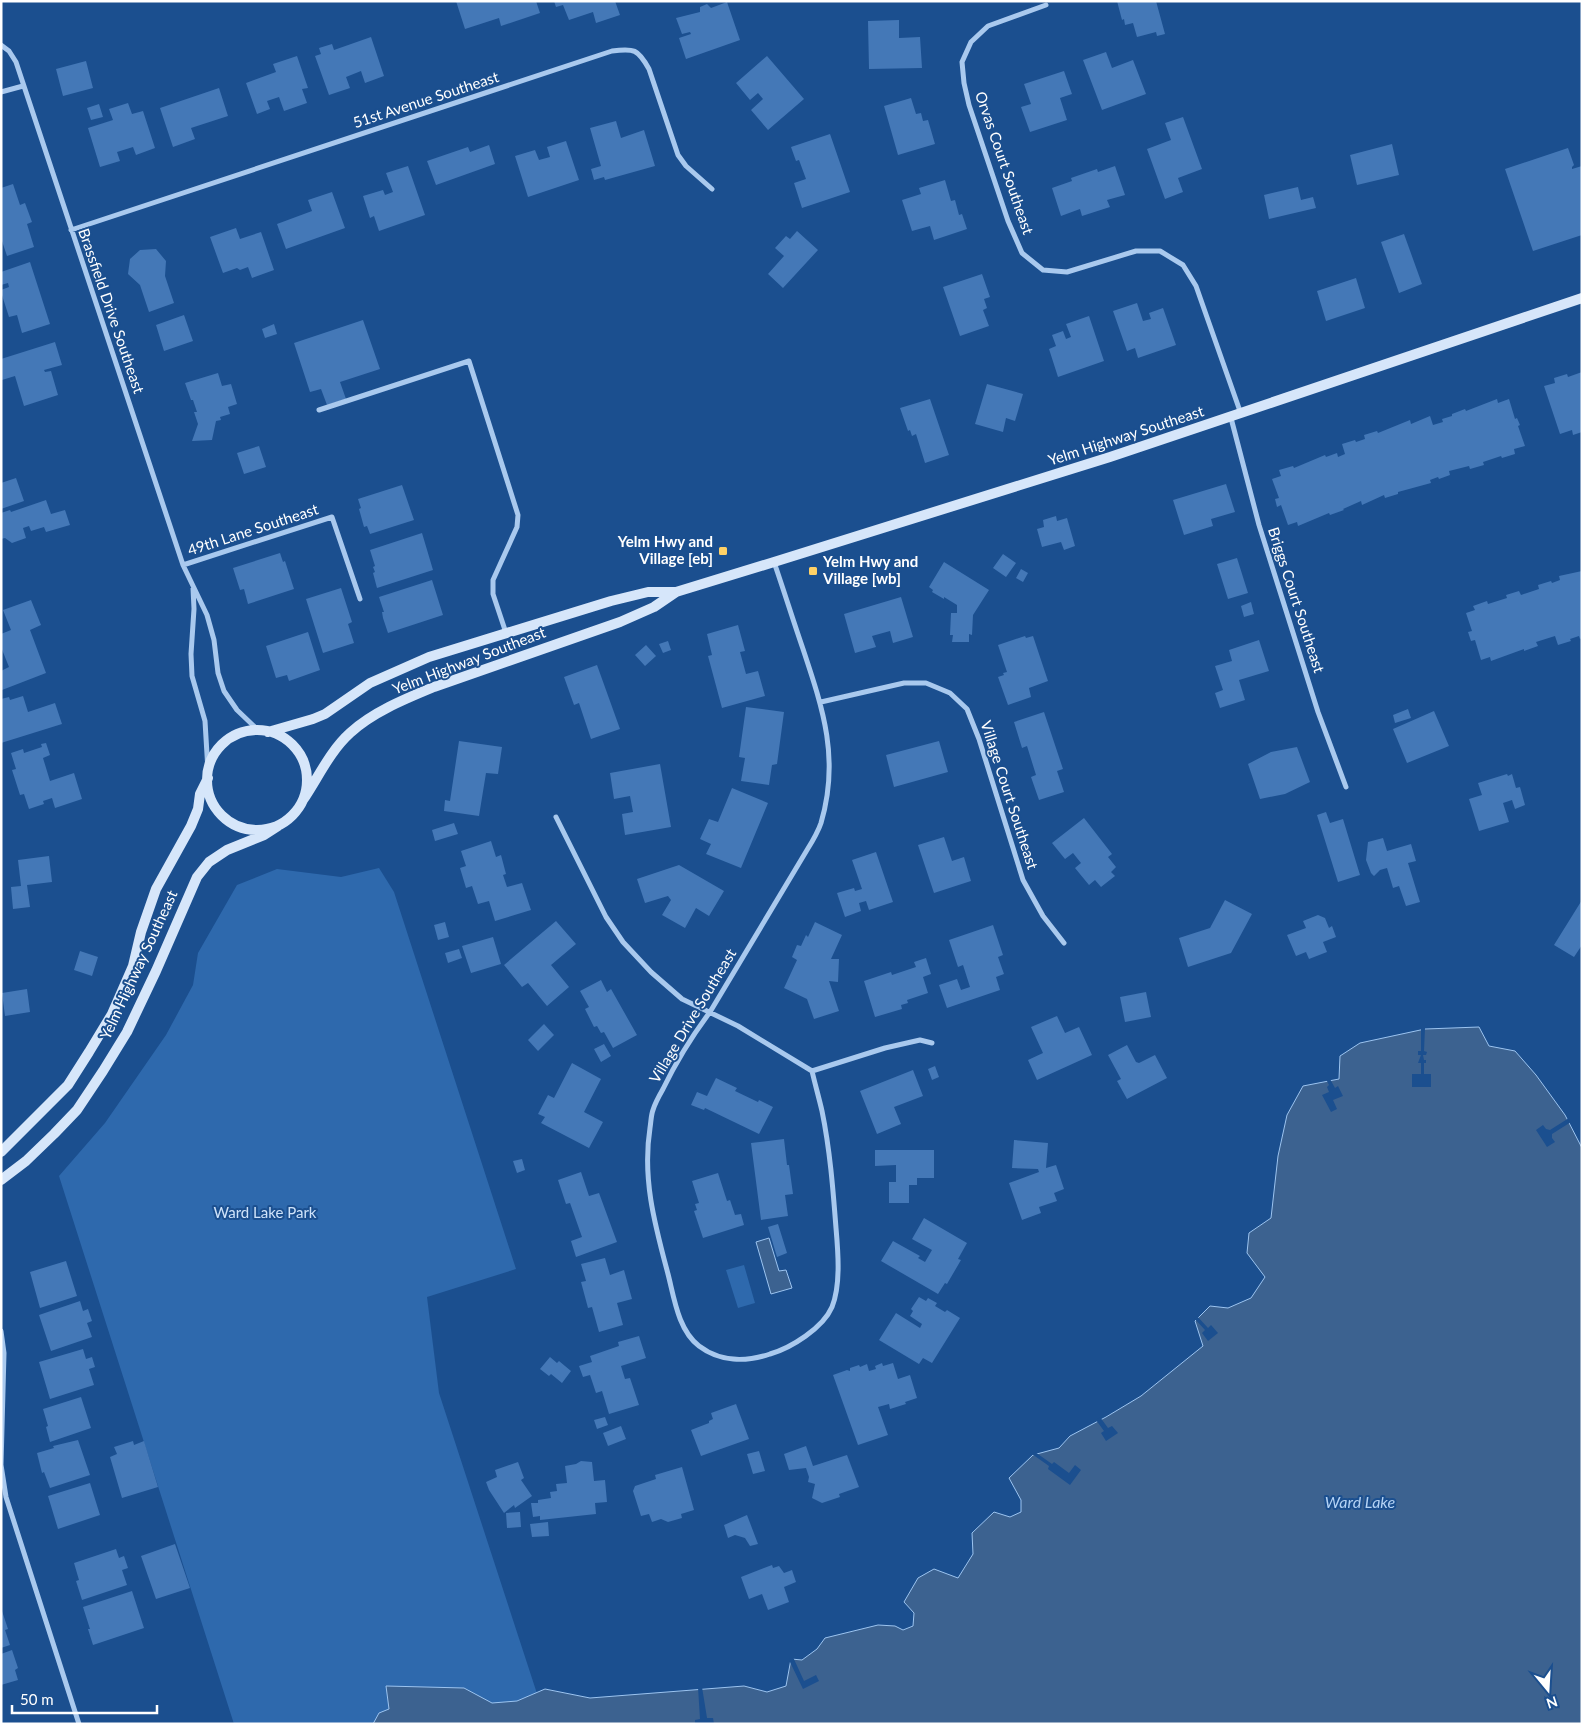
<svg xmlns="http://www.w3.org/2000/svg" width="1583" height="1725" font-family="Lato,sans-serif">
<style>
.green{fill:#2e69ad}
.water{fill:#3c6290;stroke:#9cc4f0}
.pier{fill:#1b4f8f}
.building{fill:#4478b7}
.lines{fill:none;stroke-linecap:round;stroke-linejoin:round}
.minor{stroke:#a9c9ee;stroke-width:5}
.secondary{stroke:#d6e6fa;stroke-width:10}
.poi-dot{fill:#ffd166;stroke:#1b4f8f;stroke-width:2}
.labels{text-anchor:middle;stroke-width:4;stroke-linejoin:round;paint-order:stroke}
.street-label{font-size:15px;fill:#fff;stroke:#1b4f8f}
.poi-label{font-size:15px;font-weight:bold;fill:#fff;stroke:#1b4f8f;text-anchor:end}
.park-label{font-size:15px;fill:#cfe3fa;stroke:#1b4f8f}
.water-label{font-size:16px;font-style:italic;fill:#b5d3f5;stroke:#1b4f8f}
</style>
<rect width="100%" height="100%" fill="#1b4f8f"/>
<path class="green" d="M379,868L394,892L516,1269L427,1297L439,1393L543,1712L427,1724H234L59,1176L105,1123L166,1035L193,985L198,953L237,885L277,869L341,877Z
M744,1265L755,1303L738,1308L726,1270Z"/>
<path class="water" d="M1479,1027L1489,1046L1515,1051L1536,1075L1565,1115L1582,1148V1724H373L379,1713L389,1709L386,1686L464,1688L492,1703L517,1701L545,1689L590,1698L744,1686L767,1692L786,1686L791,1659L802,1660L817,1649L825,1638L878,1625L895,1626L903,1630L913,1626L914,1613L904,1602L918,1578L934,1569L958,1578L973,1554L972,1533L994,1512L1010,1517L1021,1512V1500L1009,1478L1033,1455L1059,1448L1070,1436L1106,1417L1141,1396L1203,1346L1195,1321L1210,1306L1228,1308L1251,1298L1265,1277L1247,1253L1249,1233L1271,1218L1278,1156L1287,1115L1303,1086L1339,1079L1340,1056L1360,1043L1425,1029Z
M769,1238L779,1271L786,1270L792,1288L771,1294L756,1242Z"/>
<path class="pier" d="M1421,1028H1425L1424,1051L1427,1052L1426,1055H1423L1424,1060H1426V1063H1424V1074H1431V1087H1412V1074H1421V1063H1418L1421,1055H1418V1051H1421Z
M1326,1079H1330L1335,1088L1338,1086L1343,1096L1333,1100L1337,1109L1331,1112L1322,1095L1329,1092L1327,1087L1329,1085Z
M1569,1118L1571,1122L1552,1134V1138L1555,1142L1547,1147L1536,1130L1543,1125L1546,1129L1550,1130Z
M1197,1316L1208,1328L1211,1325L1218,1333L1208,1341L1202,1333L1205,1330L1194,1318Z
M1100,1417L1108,1428L1112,1426L1118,1433L1106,1441L1101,1433L1104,1431L1096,1420Z
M1035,1452L1052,1464L1054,1462L1069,1473L1075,1465L1081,1470L1070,1485L1048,1469L1049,1466L1032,1454Z
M790,1657H793L804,1681L816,1675L819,1681L803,1689L789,1660Z
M698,1687H702L707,1718H713L714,1724H695V1720L700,1719Z"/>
<path class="building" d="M456,1H536L540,13L501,26L499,18L465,29Z
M554,1H615L620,15L596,23L593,12L569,20L563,5L556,7Z
M1117,1H1156L1165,34L1157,36L1156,32L1137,37L1133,23L1125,25L1124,19L1122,20Z
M727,2L740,40L686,59L679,38L691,34L690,32L682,34L676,18L700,12V7L707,4L711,8Z
M899,20V38L920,37L922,68L869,69L868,21Z
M371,37L384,76L365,83L361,71L346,77L350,88L329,95L315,56L321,54L319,48L332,44L334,50Z
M1106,52L1112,68L1133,60L1146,94L1102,110L1083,60Z
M297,56L308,88L302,89L307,103L284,111L279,97L267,101L270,109L257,114L246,83L276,72L273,64Z
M767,56L804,99L768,130L751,110L763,99L758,93L750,100L736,83Z
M86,61L93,88L63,96L56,69Z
M1064,71L1072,94L1060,98L1067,120L1030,132L1021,107L1031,104L1024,84Z
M219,88L228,116L191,128L195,139L173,147L160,108Z
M911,98L916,114L921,113L923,121L928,120L935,144L898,155L884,106Z
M128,103L132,114L143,111L155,148L136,155L133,147L117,152L120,161L100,167L88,128L113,120L109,109Z
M99,104L103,117L91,120L87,108Z
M1183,117L1202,169L1178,178L1183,192L1165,199L1147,149L1171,140L1165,123Z
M616,121L621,138L644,130L655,166L605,180L604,177L594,180L591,169L601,166L590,128Z
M830,134L850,192L802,208L794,183L806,179L799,160L796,161L791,147Z
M566,141L579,180L528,197L515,156L535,150L539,160L550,157L547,147Z
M1392,144L1399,175L1357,185L1350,155Z
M489,145L495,164L436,185L427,161L468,147L470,152Z
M1568,148L1574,165L1572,167V169L1582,166V235L1533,251L1505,169Z
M408,166L425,215L379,231L374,216L370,218L363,196L383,190L385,195L393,192L386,173Z
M1115,166L1125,195L1107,200L1110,207L1082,216L1080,209L1061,216L1052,188L1072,181L1071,178L1097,169L1098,172Z
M945,180L951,201L955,200L959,215L962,214L967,229L934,240L930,226L912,231L902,200L921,194L919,188Z
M13,184L20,205L25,203L32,222L27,224L34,247L7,256L1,238V188Z
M1298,187L1301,200L1313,197L1316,208L1269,219L1264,195Z
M332,192L345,228L286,249L277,224L312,211L308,200Z
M236,228L240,239L261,232L274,270L252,278L248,267L240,270L237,268L223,273L210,237Z
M797,231L818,250L783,288L768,274L784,256L775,248L786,236L790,239Z
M1404,234L1422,284L1399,293L1381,242Z
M156,249L166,261L165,276L174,303L149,312L140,285L128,274L130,259L140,250Z
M30,262L50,324L22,333L17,315L9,317L1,292V290L9,287L8,283L1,285V272Z
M982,274L990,297L984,299L987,308L983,310L989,326L960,336L943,287Z
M1356,278L1365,308L1326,321L1317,291Z
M1137,303L1143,321L1151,319L1149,313L1163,308L1176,345L1138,358L1135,348L1127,351L1113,311Z
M184,315L193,341L164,351L156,325Z
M1089,316L1104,361L1058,377L1049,349L1056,346L1052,335L1063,331L1066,339L1071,337L1066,324Z
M363,320L380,369L340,382L346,399L327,405L321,389L310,392L294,343Z
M274,324L277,334L265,338L262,329Z
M55,342L62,365L44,370L45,372L51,371L58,395L24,406L15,376L2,380L1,359Z
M1582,372V432L1573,435L1572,430L1560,434L1544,386L1555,383L1554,378L1567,374L1568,377Z
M218,373L222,386L231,384L237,404L228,407L230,414L220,417L221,420L216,421L212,440L192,441L198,424L194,412H197L193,400H191L185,383Z
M987,384L1023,394L1015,421L1006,418L1003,432L975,424Z
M930,399L949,455L925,463L916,434L912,436L910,430L908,431L900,408Z
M1497,399L1498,403L1509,399L1515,419L1517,418L1520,425L1518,426L1525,446L1514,449L1515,454L1502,458L1501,456L1483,462L1484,465L1470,469L1469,466L1449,471L1450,475L1439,479L1438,477L1430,480L1431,483L1398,492V494L1385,498L1384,495L1362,505L1361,501L1343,509L1344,510L1330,515L1329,513L1298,526L1297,522L1288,525L1281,505L1277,507L1275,499L1279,498L1272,479L1281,476L1279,470L1293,466L1294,468L1325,455L1326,457L1337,453L1338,457L1345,454L1342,444L1355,440L1356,442L1365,439L1364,435L1377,431L1378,433L1410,420L1411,424L1430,416L1433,425L1443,422L1442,419L1452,416V414L1465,409L1466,411Z
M259,446L266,467L244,474L237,453Z
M16,478L24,501L1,509V483Z
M1226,484L1235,512L1211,519L1213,526L1184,535L1173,500Z
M402,485L414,520L370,534L367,526L364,527L359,509L361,508L358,499Z
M46,500L51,514L65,510L70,525L46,532L44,527L31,531L29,526L23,528L26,538L12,543L5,538L1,539V513L10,510L11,512Z
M1056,516L1057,521L1067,518L1075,546L1064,550L1061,542L1042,547L1037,529L1044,527L1043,520Z
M422,533L433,570L377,588L373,573L375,572L373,567L375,566L370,550Z
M280,553L283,562L285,561L294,589L248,604L244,589L240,590L233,568Z
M1003,554L1016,563L1006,577L993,568Z
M1237,558L1248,593L1228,599L1217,564Z
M944,562L989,590L973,615L972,635L969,634V642H952L953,635H950L951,613H957V605L944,597V599L932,592L933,590L929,587Z
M1021,569L1028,573L1023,582L1016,578Z
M1582,571V638L1580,639L1579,636L1570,639L1571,641L1558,645L1555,636L1536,642L1538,646L1524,651V649L1491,661L1490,657L1481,660L1475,640L1471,641L1468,632L1472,631L1466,613L1475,610L1473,606L1487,601L1488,604L1507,598L1506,595L1519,591L1521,595L1539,589L1538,585L1551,581L1552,583L1560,580L1559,576Z
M432,580L443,615L388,633L383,618L382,612H384L379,597Z
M341,588L352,622L348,624L354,643L323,653L306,599Z
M901,597L913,637L893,643L890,631L872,636L876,647L855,653L844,614Z
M31,600L41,625L30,630L46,673L2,690L1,671L9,667L1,647V634L11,630L3,610Z
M1251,602L1254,614L1244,617L1241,606Z
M738,625L745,651L740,652L746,674L758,671L765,696L722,708L708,656L712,655L707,634Z
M308,632L320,670L289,681L287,675L276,678L266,646Z
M1025,636L1026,638L1033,636L1048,681L1029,688L1031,697L1008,705L998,677L1004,675L1003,673L1007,672L998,645Z
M1259,640L1269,671L1239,680L1245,700L1220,708L1215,693L1223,690L1215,666L1232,661L1229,650Z
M668,641L671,650L663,653L659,644Z
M646,645L656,656L645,666L635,655Z
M597,665L620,729L591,739L579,703L574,705L564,677Z
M23,696L28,712L55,703L62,724L1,743V699L9,697L10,700Z
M746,707L784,712L777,764L772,765L769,785L741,781L745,758L739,757Z
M1408,709L1411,718L1395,723L1393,715Z
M1434,711L1449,746L1407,763L1393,729Z
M1044,712L1063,769L1057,771L1064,792L1039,800L1031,777L1036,775L1027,746L1022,748L1014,722Z
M459,741L502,747L498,774L486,773L479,816L444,811L445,800L450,801Z
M939,741L948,772L894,787L886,755Z
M46,743L50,755L43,758L50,781L74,773L82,799L55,808L52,798L43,801L44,804L29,809L24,794L20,795L12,770L16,769L11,753L23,749L24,753L42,747L41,744Z
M1297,747L1310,782L1285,794L1260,799L1248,764L1271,752Z
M660,764L671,827L625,835L622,814L633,812L630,796L614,799L610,773Z
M1507,774L1508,776L1512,774L1516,788L1520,787L1525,805L1515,809L1512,800L1503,803L1509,822L1479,831L1469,799L1482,795L1478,783Z
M732,788L768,803L741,868L706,854L711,844L700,839L709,819L718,822Z
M1326,812L1330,823L1343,819L1360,875L1338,882L1317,815Z
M1084,818L1112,854L1108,857L1116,867L1111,872L1115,876L1101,887L1095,880L1089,885L1075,868L1081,863L1073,853L1065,859L1052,843Z
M454,823L458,834L435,841L432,830Z
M944,837L952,861L964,857L971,881L934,893L918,845Z
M1383,838L1387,851L1411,844L1416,861L1408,863L1420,902L1406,906L1399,886L1393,888L1387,868L1380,870L1374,876L1371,873L1366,860L1368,842Z
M491,841L496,857L501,855L506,874L503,875L507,887L522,883L531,910L495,921L489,901L478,904L472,886L466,888L460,868L466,866L461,851Z
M876,852L893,902L869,910L866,901L859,903L861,911L845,917L837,893L854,888L855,891L862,889L852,860Z
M49,856L52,882L27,885L30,907L13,909L11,887L21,886L18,860Z
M679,865L724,891L709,916L696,908L685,928L662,915L671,900L668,896L645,903L637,879Z
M1225,900L1252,914L1231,953L1188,967L1179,938L1210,928Z
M1582,900V945L1574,957L1554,945Z
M1318,915L1325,918L1329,928L1332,926L1336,937L1323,942L1327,952L1309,959L1306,952L1296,956L1287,935L1306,928L1303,921Z
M556,921L576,944L551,965L569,987L547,1006L528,983L522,987L504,965Z
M445,922L449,937L438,940L434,925Z
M815,922L842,935L831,959H839L838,982L829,981L839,1011L814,1019L807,999L784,988L797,960L792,957L797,945L801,946L806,935L808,937Z
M993,925L1003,955L998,957L1004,974L996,977L1000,990L947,1008L939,985L957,979L961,990L970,987L963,965L958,967L949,940Z
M493,937L501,964L471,973L462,946Z
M459,949L462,958L448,963L445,953Z
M80,951L98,957L92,976L74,970Z
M926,958L931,974L923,977L928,993L907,1000L908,1003L901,1005L902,1009L875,1017L864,981L891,972L892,975L916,967L914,962Z
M601,980L607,992L611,989L637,1035L613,1048L604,1032L601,1033L597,1026L594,1027L585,1009L589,1007L580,991Z
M27,989L30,1012L5,1016L2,993Z
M1146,992L1151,1017L1125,1022L1120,997Z
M1057,1016L1065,1033L1079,1027L1092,1055L1037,1080L1028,1060L1043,1053L1031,1027Z
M544,1024L554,1035L538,1051L528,1040Z
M604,1044L611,1056L601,1062L594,1049Z
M1127,1045L1136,1062L1139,1063L1155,1055L1167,1078L1127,1099L1117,1081L1121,1079L1108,1055Z
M572,1063L601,1079L584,1112L603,1122L589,1148L541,1123L545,1117L538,1114L548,1095L554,1098Z
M935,1066L939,1077L932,1080L928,1069Z
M913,1070L923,1096L894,1107L901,1124L877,1134L860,1091Z
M716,1078L737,1088L735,1091L758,1102L759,1100L773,1107L759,1134L705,1108L704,1110L691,1105L697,1092L707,1096Z
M784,1139L787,1165H789L793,1194L785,1195L788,1216L761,1220L751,1143Z
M1014,1140L1048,1143L1046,1168L1056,1165L1064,1189L1054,1193L1057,1201L1039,1207L1041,1213L1022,1220L1009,1183L1039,1172L1038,1169L1012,1168Z
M875,1150H934V1178H917V1185H909V1203H889V1182H896V1165L875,1166Z
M522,1159L525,1170L517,1173L513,1161Z
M581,1172L589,1196L599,1193L617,1242L576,1257L571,1241L582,1237L570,1203L566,1204L558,1180Z
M718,1173L727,1201L730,1200L735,1215L741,1214L744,1225L703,1238L694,1211L697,1210L695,1204L699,1203L692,1181Z
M924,1218L967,1243L958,1259L961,1260L947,1284L945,1283L938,1294L881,1261L893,1241L920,1256L918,1258L925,1262L932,1250L912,1239Z
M778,1224L787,1253L777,1257L768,1227Z
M605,1258L610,1275L624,1270L632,1299L617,1303L623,1325L599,1332L592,1307L588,1308L581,1282L586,1281L581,1264Z
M66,1261L77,1296L40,1308L30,1272Z
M919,1297L926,1301L928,1298L937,1303L935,1306L945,1312L947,1310L960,1318L932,1363L923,1358L919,1364L879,1340L896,1313L920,1328L922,1324L910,1316L913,1311L911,1309Z
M80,1301L83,1311L88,1309L92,1321L87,1323L92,1337L51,1351L39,1315Z
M639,1336L646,1358L621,1366L625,1379L630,1378L639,1405L609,1414L602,1391L596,1393L590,1375L583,1377L579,1366L592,1362L590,1356L619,1346L618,1342Z
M83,1349L86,1359L92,1357L95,1367L89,1369L94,1385L50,1399L39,1362Z
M550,1357L557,1363L559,1361L571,1371L562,1383L551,1374L549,1376L540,1369Z
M882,1363L883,1366L893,1363L898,1379L910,1375L917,1398L905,1402L906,1404L890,1409L889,1404L878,1407L888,1435L858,1445L833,1375L847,1370L850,1371V1368L859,1365L860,1367L867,1364L869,1371L876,1369L875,1366Z
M81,1397L91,1428L50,1442L46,1427L48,1426L43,1409Z
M736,1404L749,1439L701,1456L691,1430L709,1423V1421L713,1419L711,1413Z
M605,1417L608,1425L597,1429L594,1420Z
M621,1426L626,1439L608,1446L603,1433Z
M78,1440L90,1475L50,1488L44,1472L42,1473L37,1453L54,1448L53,1446Z
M133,1441L134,1445L144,1441L158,1487L122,1498L110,1457L117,1454L114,1447Z
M806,1446L813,1466L847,1455L859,1487L839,1494L840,1497L822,1503L812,1498L815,1484L808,1482L809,1477L806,1468L789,1470L784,1454Z
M759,1451L765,1471L753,1474L747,1454Z
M581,1461L592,1462L594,1481L605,1480L607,1502L595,1503L596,1514L540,1520V1516L533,1517L531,1503H538V1500L551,1498L550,1492L557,1491L556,1484L567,1483L565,1466L576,1464Z
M518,1462L524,1478L521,1480L532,1496L515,1508L514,1505L504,1513L489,1490L486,1482L497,1477L495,1470Z
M682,1467L694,1510L681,1514L682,1518L668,1522L661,1519L652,1522L649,1514L641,1516L633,1491L635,1486L656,1479L655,1475Z
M90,1483L100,1515L58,1529L48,1496Z
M520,1512L521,1527L507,1528L506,1513Z
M747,1515L758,1544L750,1546L745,1538L735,1535L728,1538L724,1525Z
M548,1522L549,1536L532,1537L530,1524Z
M175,1544L190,1588L156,1599L141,1556Z
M116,1549L119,1558L124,1556L128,1568L122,1570L127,1585L82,1600L76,1581L79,1580L74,1563Z
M772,1565L773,1568L779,1566L784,1573L792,1570L796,1582L784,1587L789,1602L768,1610L762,1594L749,1599L741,1577Z
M132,1591L144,1628L93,1645L88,1629H90L83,1607Z
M1,1608L8,1629L5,1630L10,1645L1,1648Z
M12,1650L18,1668L15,1670L18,1680L1,1685V1654Z"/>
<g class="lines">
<path class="minor" d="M1046,5L988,26L971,42L962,62L964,83L969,105L1008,221L1022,253L1043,270L1067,272L1136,251H1160L1183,265L1196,286L1241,414
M1,45L9,51L16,62L183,565L207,615L214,640L218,673L224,691L237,710L259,731
M1,92L23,86
M71,230L612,51C634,48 638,49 649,69L678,155L686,166L712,189
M319,410L469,361L518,515L517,527L493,580V594L506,633
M1231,418L1259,525L1318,712L1346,787
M774,562C784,591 793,620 803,649C823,709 840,759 821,823C818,832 812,842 807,850L710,1012C692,1036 676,1062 663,1089C659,1096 655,1103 653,1110C651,1115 651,1122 650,1128C642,1179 655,1225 668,1274C674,1297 678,1330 699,1346C720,1362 746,1362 770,1354C791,1348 823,1328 832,1307C841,1285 838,1251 836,1228C833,1189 830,1150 822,1111C819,1098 815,1084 812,1071
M183,565L332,517L360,599
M193,588L194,609L191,654L192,676L205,721L208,771
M821,702L904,683H926L950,693L967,709L979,739L1023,880L1043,916L1064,943
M556,817L606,917L623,942L651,972L682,999L738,1026L812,1071L885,1048L920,1040L932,1043
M1,1331L4,1353L1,1465L6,1497L79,1724"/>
<path class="secondary" d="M207 780a50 50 0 1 1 100 0a50 50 0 1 1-100 0Z
M268,732L313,719L325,714L370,683L429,657L611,601L648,592H676L774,562L1110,457L1582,298
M303,800C318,778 330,751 350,733C373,712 405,699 434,687L620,622L654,607L676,592
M1,1152L68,1085L89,1052L112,1014L133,966L141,932L156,889L191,826L198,809L200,794L208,778
M1,1180L26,1161L54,1134L77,1110L103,1071L127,1032L156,971L197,877L209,862L227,850L264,835L278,826"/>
</g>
<g class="poi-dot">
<rect x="718" y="546" width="10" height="10" rx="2.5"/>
<rect x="808" y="566" width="10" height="10" rx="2.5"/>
</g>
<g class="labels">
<g class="street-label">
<text transform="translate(426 100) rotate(-18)" y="5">51st Avenue Southeast</text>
<text transform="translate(1004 163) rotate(71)" y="5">Orvas Court Southeast</text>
<text transform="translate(111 311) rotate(71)" y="5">Brassfield Drive Southeast</text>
<text transform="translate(1126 436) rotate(-18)" y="5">Yelm Highway Southeast</text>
<text transform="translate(253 530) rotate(-18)" y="5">49th Lane Southeast</text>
<text transform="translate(1296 600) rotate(72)" y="5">Briggs Court Southeast</text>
<text transform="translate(469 661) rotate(-21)" y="5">Yelm Highway Southeast</text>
<text transform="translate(1009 795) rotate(72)" y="5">Village Court Southeast</text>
<text transform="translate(139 965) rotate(-65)" y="5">Yelm Highway Southeast</text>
<text transform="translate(693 1016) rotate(-59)" y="5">Village Drive Southeast</text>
</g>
<g class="poi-label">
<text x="713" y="547">Yelm Hwy and<tspan x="713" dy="17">Village [eb]</tspan></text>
<text x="823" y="567" text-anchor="start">Yelm Hwy and<tspan x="823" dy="17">Village [wb]</tspan></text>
</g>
<g class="park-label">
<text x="265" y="1218">Ward Lake Park</text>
</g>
<g class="water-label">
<text x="1360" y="1508">Ward Lake</text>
</g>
</g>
<rect width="1583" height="1725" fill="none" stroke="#ffffff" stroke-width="5"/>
<g transform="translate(1548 1690) rotate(162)" stroke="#1b4f8f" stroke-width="4" paint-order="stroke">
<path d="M0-4L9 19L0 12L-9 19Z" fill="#ffffff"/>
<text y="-8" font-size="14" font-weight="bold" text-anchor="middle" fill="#ffffff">N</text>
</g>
<path d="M12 1705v8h145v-8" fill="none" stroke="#ffffff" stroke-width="2.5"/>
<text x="20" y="1705" font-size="15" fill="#ffffff" stroke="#1b4f8f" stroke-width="4" paint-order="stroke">50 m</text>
</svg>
